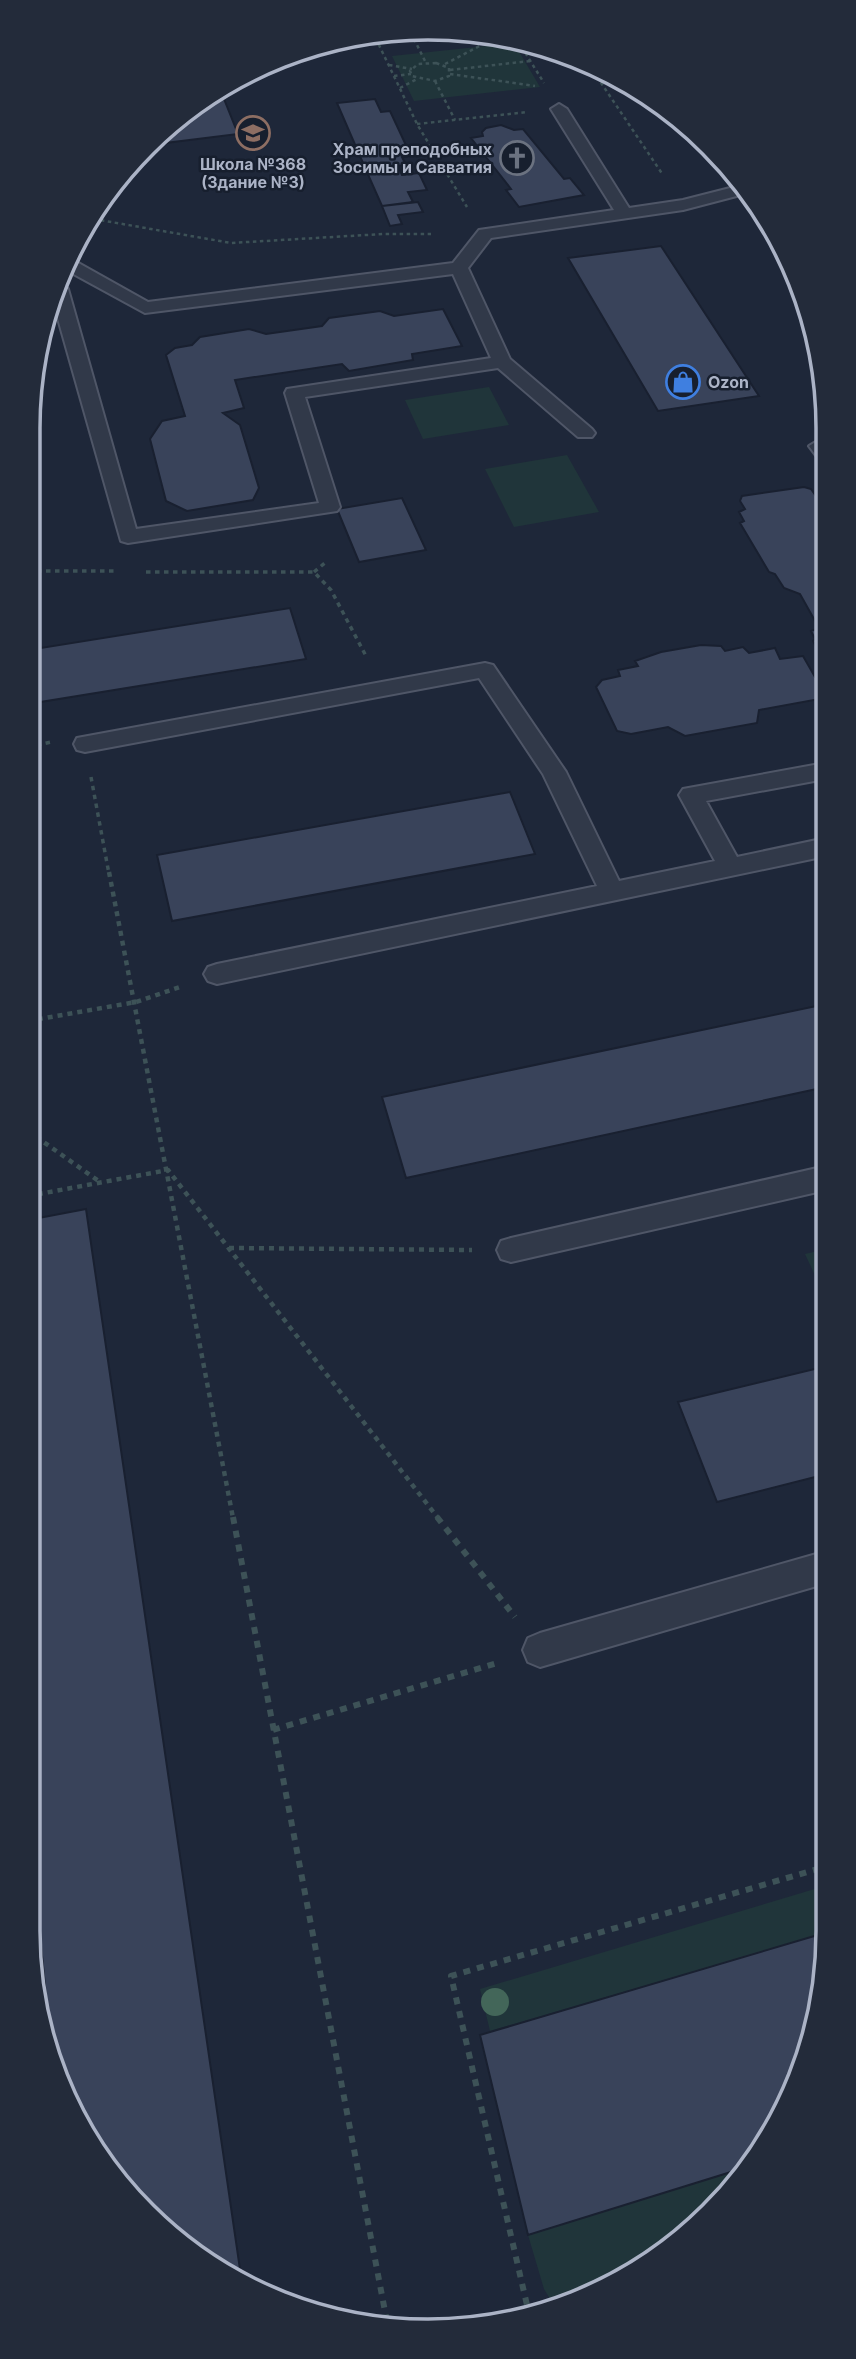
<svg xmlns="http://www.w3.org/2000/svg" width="856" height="2359" font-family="Inter,sans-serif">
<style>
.green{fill:#20353a}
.building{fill:#39435a;stroke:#192030;stroke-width:2}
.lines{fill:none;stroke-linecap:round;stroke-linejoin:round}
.service-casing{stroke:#4f5667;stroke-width:4}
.path-far3{stroke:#3d5257;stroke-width:2.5;stroke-dasharray:3.5 3.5;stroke-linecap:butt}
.path-far2{stroke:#3d5257;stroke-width:3.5;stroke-dasharray:4.5 4.5;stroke-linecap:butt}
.path-far1{stroke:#3d5257;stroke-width:4.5;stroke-dasharray:5 5;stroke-linecap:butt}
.path{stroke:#3d5257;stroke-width:6;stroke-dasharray:7 7;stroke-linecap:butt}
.service{fill:#313949;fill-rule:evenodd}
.tree{fill:#436659}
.labels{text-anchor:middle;stroke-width:5;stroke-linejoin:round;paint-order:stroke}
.far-poi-label{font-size:16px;font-weight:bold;fill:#abb3c6;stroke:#171f2e;text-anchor:end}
.rim{fill:none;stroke:#abb3c6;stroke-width:3.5}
</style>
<rect width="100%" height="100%" fill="#1e2739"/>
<path class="green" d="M514,43L540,87L414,101L392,56Z
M489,387L509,425L423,439L405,400Z
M567,455L599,512L514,527L485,469Z
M826,1249L827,1301L805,1254Z
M828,1885V1932L490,2031L480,1989Z
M747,2167L651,2263L555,2307L544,2289L528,2235Z"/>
<path class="building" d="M220,89L238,134L157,144Z
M375,99L381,112L390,111L411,156L402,157L406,165L366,170L337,103Z
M501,125L514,130L523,129L564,179L570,178L584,195L519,207L506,190L511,189L471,138L483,136L482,132L486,128Z
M398,166L402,175L419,173L427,190L408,192L413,202L382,206L366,170Z
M418,202L423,212L398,215L402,224L390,226L382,206Z
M661,246L759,396L658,411L568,258Z
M443,309L462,346L412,354L413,360L349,371L342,364L235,380L244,408L223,413L240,425L259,488L253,500L187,511L166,501L150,439L162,421L185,416L166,355L175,348L192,345L200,337L249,329L266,334L322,326L329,318L380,311L394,316Z
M804,487L811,489L825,509V663L813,641L815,639L811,631L819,628L800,594L784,588L775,574L769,572L740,523L744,521L739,512L745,509L740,501L742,496Z
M402,498L426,550L359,562L337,509Z
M290,608L306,659L28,704V650Z
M701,645L721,646L725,651L743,647L749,653L775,648L780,659L803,656L815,677L825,676V698L759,710L757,723L685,736L668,727L631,734L617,731L596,687L602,680L620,676L618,670L638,666L635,661L661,652Z
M510,792L535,854L172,921L157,855Z
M826,1004V1087L406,1178L382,1097Z
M86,1209L242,2283L128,2195L58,2084L51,2048L28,1811V1220Z
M827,1366V1474L717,1502L678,1402Z
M828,1932L814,2034L760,2154L747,2167L528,2235L480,2035Z"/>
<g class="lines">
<g class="service-casing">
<path id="service" d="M559,104L567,109L629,208L683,200L742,185L748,193L683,210L491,238L468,268L510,359L592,429L595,433L592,437H578L498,368L305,397L340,507L337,511L128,543L121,541L53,301L61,284L68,289L136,529L319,503L285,393L287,389L491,358L453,274L145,313L68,271L73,260L148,302L453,263L479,230L614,210L551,109Z
M819,440L825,442V460L818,458L809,446Z
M485,663L493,665L566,772L619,881L715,861L679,795L683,789L825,763V779L706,801L737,857L826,838V856L217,984L208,981L204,974L208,967L217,964L597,886L543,774L479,678L85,752L77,750L74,744L77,738Z
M826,1166V1190L511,1262L501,1259L497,1250L501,1241L511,1238Z
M827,1551V1583L540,1667L528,1662L523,1650L528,1638L540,1633Z"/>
</g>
<path class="path-far3" d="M446,36L378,43L417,124L467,207
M414,39L426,63
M518,41L544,83
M436,63L449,68V76L435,81L412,76L410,71L418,64Z
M445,64L493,39
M389,65L412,69
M589,65L663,175
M450,70L530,61
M450,74L535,86
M394,76L411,74
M435,81L455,120
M400,88L417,79
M417,124L528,112
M94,219L231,243L383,234H431"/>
<path class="path-far2" d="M28,571H116
M146,572H314L331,590L366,656
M314,572L326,562
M28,747L51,742
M91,777L109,874"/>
<path class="path-far1" d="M109,872L233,1518
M28,1021L136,1002L180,987
M28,1131L100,1182
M28,1196L168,1170L438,1518
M229,1248L472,1250"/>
<path class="path" d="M233,1517L388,2327
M437,1517L515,1617
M273,1730L497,1663
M530,2318L451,1976L828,1866"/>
<use href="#service" class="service"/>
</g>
<circle class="tree" cx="495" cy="2002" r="14"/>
<defs>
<g id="school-ring" transform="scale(1.75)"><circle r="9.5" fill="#171f2e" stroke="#8d6e63" stroke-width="1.5"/><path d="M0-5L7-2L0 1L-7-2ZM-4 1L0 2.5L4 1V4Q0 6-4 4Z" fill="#8d6e63"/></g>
<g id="church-ring" transform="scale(1.75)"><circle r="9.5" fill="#171f2e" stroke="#6b7280" stroke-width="1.5"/><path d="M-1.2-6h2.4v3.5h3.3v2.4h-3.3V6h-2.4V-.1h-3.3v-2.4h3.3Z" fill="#6b7280"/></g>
<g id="shop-ring" transform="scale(1.75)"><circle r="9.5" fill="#171f2e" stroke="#3f7fe0" stroke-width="1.5"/><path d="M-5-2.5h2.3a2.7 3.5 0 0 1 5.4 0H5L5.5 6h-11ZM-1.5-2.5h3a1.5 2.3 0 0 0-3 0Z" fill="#3f7fe0"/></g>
</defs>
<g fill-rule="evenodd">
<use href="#school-ring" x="253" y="133"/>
<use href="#church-ring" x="517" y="158"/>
<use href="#shop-ring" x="683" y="382"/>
</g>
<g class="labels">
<g class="far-poi-label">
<text x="492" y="155">Храм преподобных<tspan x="492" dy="18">Зосимы и Савватия</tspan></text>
<text x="253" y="170" text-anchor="middle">Школа №368<tspan x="253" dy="18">(Здание №3)</tspan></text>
<text x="708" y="388" text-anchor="start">Ozon</text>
</g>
</g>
<path d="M0 0H856V2359H0ZM428 40H428A388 388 0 0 1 816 428V1931A388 388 0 0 1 428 2319H428A388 388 0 0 1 40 1931V428A388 388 0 0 1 428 40Z" fill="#232b3a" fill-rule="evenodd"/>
<path class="rim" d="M428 40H428A388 388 0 0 1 816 428V1931A388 388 0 0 1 428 2319H428A388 388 0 0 1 40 1931V428A388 388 0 0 1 428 40Z"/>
</svg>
